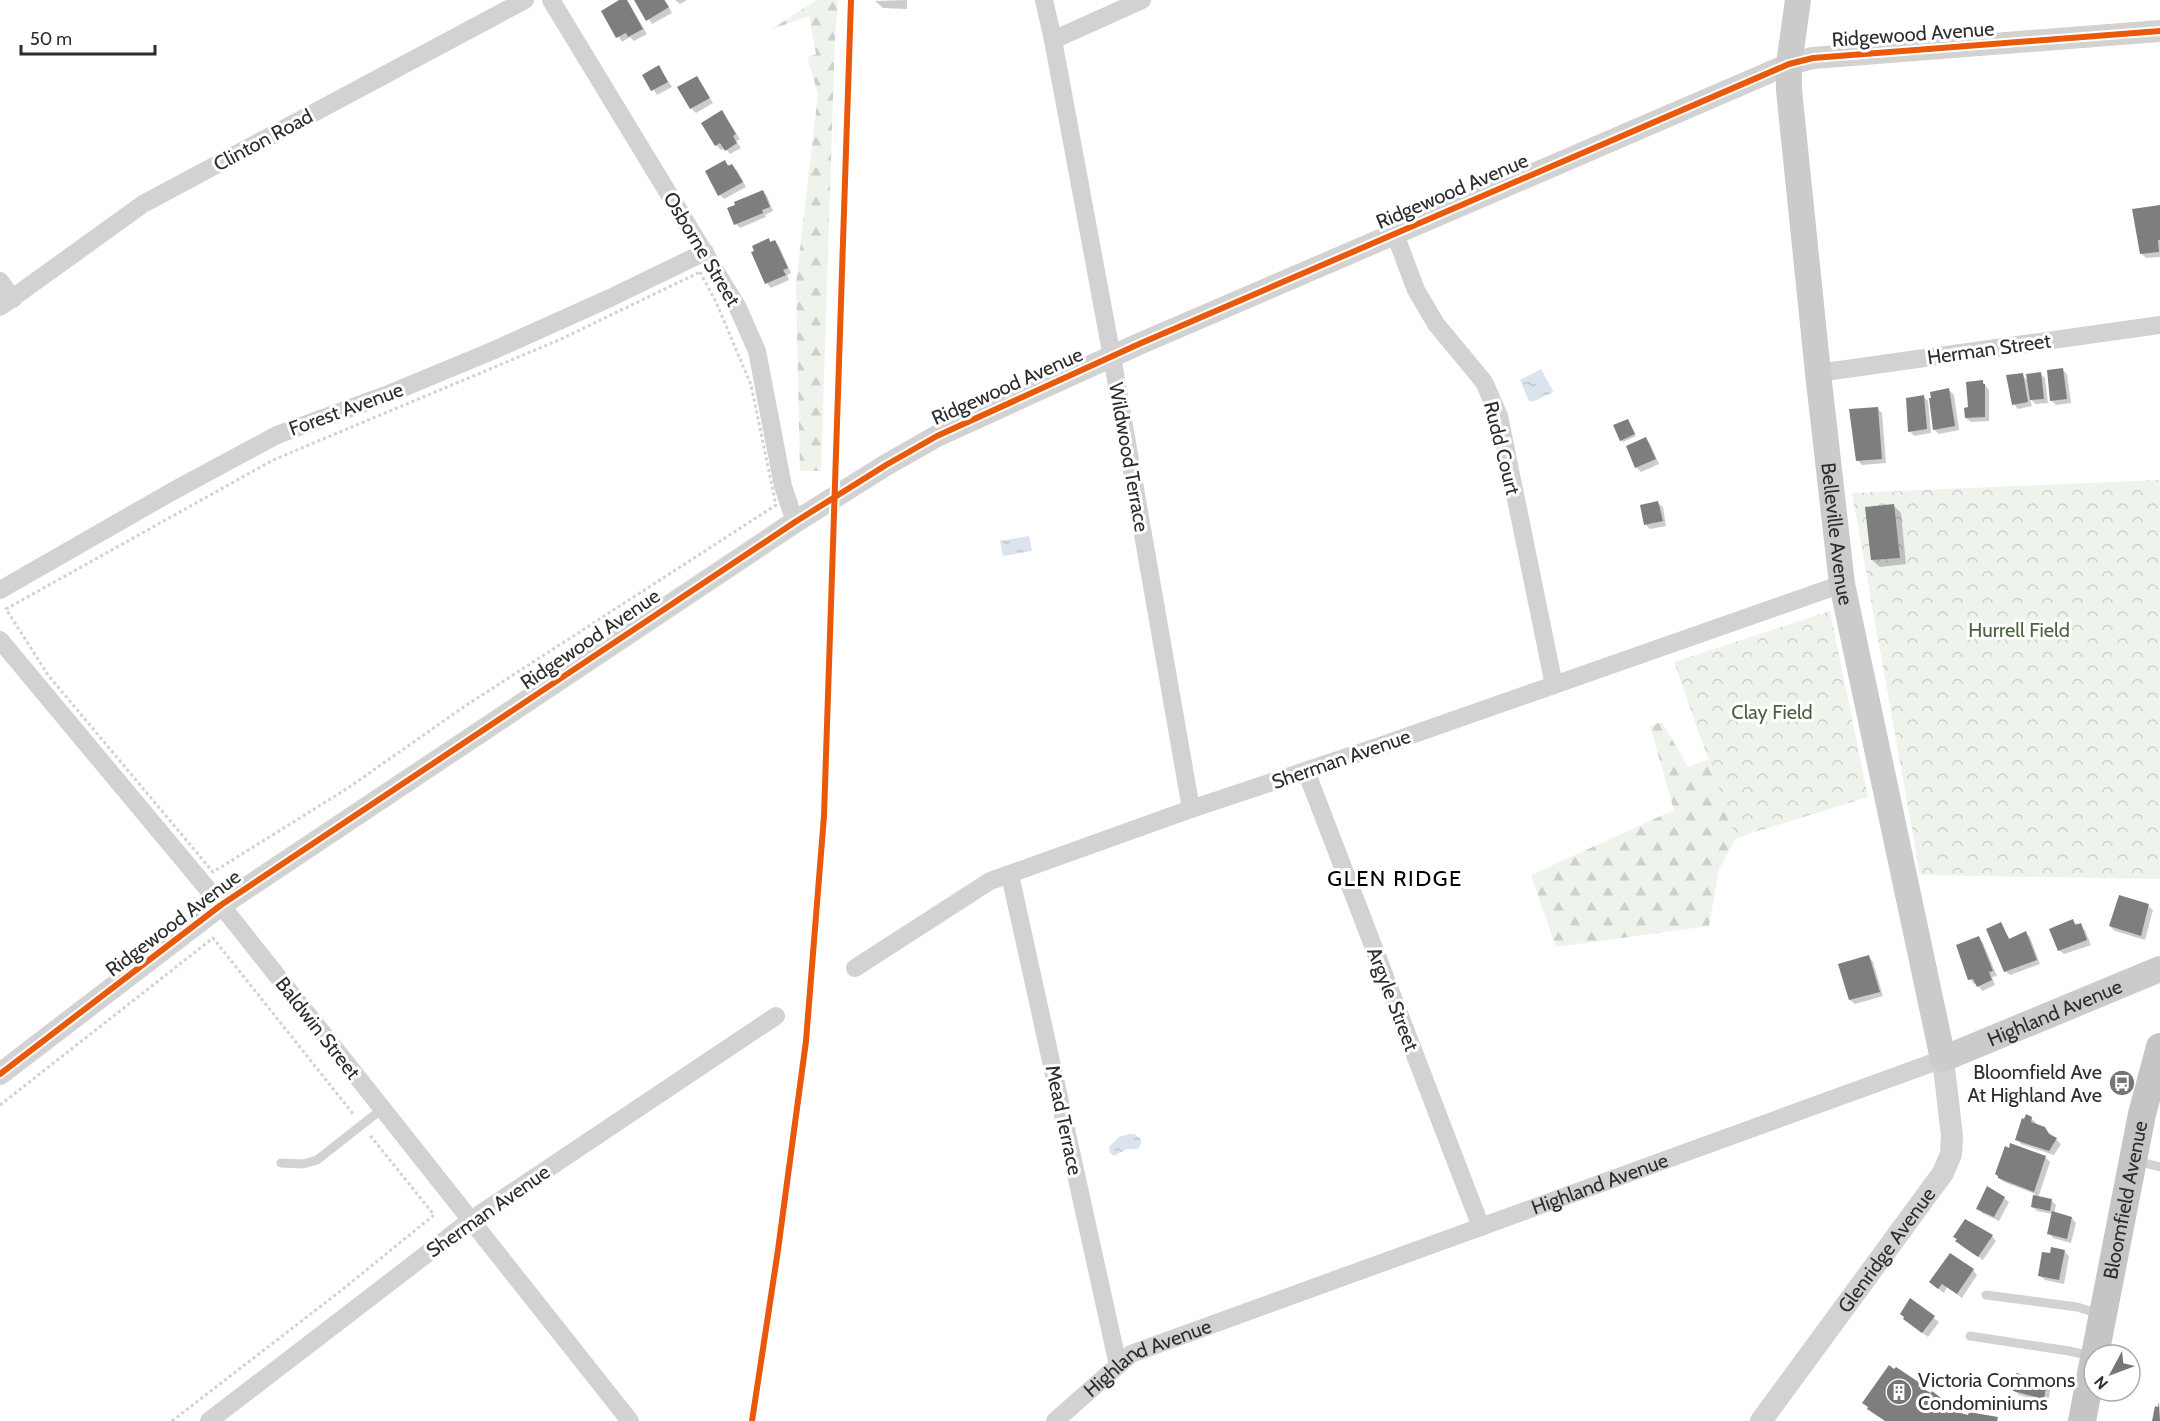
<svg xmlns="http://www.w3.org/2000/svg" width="2160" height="1421" font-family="Cabin,sans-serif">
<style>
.forest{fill:url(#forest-firs)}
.park{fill:url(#park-crowns)}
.water{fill:url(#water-ripples)}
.shadow{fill:#0003}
.building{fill:#7e7e7e}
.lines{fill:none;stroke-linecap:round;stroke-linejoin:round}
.path{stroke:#d2d2d2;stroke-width:3;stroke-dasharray:3 3;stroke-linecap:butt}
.service{stroke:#d2d2d2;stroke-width:9}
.minor{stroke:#d2d2d2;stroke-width:18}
.tertiary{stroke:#d2d2d2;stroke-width:22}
.secondary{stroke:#cbcbcb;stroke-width:26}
.primary{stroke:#c5c5c5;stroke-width:28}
.cycleway-casing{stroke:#fff;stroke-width:10}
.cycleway{stroke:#e8590c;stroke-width:6}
.labels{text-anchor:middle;stroke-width:6;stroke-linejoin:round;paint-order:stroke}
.street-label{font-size:20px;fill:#2d2d2d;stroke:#fff}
.park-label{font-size:20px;fill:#4a6340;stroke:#fff}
.poi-label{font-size:20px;fill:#2d2d2d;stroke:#fff;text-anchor:end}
.quarter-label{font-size:22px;letter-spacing:1.5px;fill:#000;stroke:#fff}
</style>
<defs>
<pattern id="forest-firs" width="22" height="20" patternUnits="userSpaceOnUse" patternTransform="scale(1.5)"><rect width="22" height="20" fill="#eef3ec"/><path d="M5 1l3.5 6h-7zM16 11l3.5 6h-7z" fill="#ccd1cb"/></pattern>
<pattern id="park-crowns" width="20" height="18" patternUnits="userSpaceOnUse" patternTransform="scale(1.5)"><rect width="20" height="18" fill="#eef3ec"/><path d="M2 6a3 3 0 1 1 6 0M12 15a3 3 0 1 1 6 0" fill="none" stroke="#ccd1cb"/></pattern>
<pattern id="water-ripples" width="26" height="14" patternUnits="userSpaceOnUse" patternTransform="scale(1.5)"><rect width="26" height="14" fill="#dbe3ee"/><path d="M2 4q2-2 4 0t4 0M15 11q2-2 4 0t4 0" fill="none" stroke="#bcc3cc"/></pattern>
</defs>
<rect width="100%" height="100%" fill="#fff"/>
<path class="forest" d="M817,0H838L835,38L821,471H800L796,284L818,94L807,57L816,54L809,16L770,30Z
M1662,722L1688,767L1708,759L1736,838L1719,869L1709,926L1556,947L1531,875L1674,810L1650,726Z"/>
<path class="park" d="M2160,480V879L1920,875L1852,493Z
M1830,611L1868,797L1736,838L1674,662Z"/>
<path class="water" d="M1541,369L1553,391L1552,393L1532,402L1529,401L1520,380Z
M1029,536L1032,551L1003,556L1000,541Z
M1129,1134H1134L1140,1138L1141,1144L1138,1149H1127L1114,1156L1110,1153L1109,1147L1119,1137Z"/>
<path class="shadow" d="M622,0H626L629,3L647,34L634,41L630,37L622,42L603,11Z
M636,0H665L672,13L652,24Z
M675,0H687L680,4Z
M907,0V9L883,8L875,1Z
M659,67L672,87L657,95L644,75Z
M697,78L713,103L696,113L691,108Z
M722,112L740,139L736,141L741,148L730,154L725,148L721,150L716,145L703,124Z
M724,162L737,170L746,187L724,199L720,195Z
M763,192L767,196L773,211L765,215L766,217L740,228L736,224Z
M2160,206V257L2146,258L2142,254Z
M769,240L771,243L775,241L779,246L791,273L787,275L789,280L771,288L767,283Z
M2062,369L2067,374L2071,403L2056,405L2051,400Z
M2040,374L2045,378L2048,403L2036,404L2030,399L2032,406L2018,409L2014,404L2022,375L2029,382Z
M1982,381L1989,390V421L1971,422L1966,418Z
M1949,390L1954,395L1959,430L1939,434L1934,429Z
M1923,396L1928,401L1931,433L1914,436L1910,431Z
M1877,408L1882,413L1886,463L1862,465L1857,460Z
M1628,420L1636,436L1623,442L1621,440Z
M1646,439L1650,444L1659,464L1641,472L1636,467Z
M1658,503L1663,507L1666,526L1650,529L1645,524Z
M1893,505L1901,513L1906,564L1880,567L1872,560Z
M2148,906L2153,910L2145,940L2115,931L2110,926Z
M2073,921L2085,930L2091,945L2064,954L2059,950Z
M2000,923L2010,940L2025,933L2030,937L2040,964L2010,975L2005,971Z
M1979,938L1983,943L1997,976L1992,977L1995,985L1982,991L1977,983L1974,984L1970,979Z
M1869,957L1873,962L1883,996L1855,1004L1850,1000Z
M2031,1118L2036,1123L2035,1125L2044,1128L2061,1144L2054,1155L2021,1144L2017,1139Z
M2011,1145L2046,1158L2050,1162L2038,1198L2052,1201L2056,1205L2054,1214L2072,1218L2076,1223L2071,1243L2053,1238L2049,1233L2052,1214L2037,1211L2032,1206L2035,1194L2004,1182L1999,1178Z
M2004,1198L2009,1202L1999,1221L1982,1213L1978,1208Z
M1992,1236L1996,1241L1983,1260L1962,1246L1955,1237Z
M2064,1251L2069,1256L2064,1284L2045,1280L2040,1276L2051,1255Z
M1973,1270L1977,1275L1962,1298L1947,1287L1944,1293L1936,1287Z
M1910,1300L1939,1322L1928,1337L1910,1324Z
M2046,1382L2051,1386L2048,1403L2019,1395L2014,1390Z"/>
<path class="building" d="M619,0H627L643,29L628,37L626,33L616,38L601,11Z
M634,0H664L669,7L646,21Z
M659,65L668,82L651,91L642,75Z
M697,76L710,98L690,109L677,87Z
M722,110L736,134L733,136L737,143L725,151L720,143L715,146L701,123Z
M725,160L728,166L732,164L743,182L718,196L705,171Z
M763,190L770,207L762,210L763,213L734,225L727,208L735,205L734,202Z
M2160,205V240H2158L2159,252L2140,254L2132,209Z
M769,238L770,242L775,240L788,268L783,270L786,275L765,284L751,252L754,251L752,246Z
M2063,368L2067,399L2050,401L2047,370Z
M2041,372L2044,399L2030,400L2026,374Z
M2023,373L2028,402L2012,405L2006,375Z
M1983,380V384H1985V417L1965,418L1964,408L1968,407L1966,382Z
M1949,388L1955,426L1933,430L1929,398H1931L1930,392Z
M1924,395L1927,429L1908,432L1906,398Z
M1878,407L1882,459L1856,461L1849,409Z
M1628,419L1635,434L1620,441L1613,425Z
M1646,437L1656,459L1635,468L1626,446Z
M1658,501L1663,521L1644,525L1640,505Z
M1894,504L1900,558L1871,560L1865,507Z
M2119,895L2149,904L2141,936L2109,926Z
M2073,919L2075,925L2081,923L2087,940L2058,951L2049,929Z
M2001,922L2009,939L2026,931L2037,960L2004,972L1986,929Z
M1979,936L1993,971L1989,972L1992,980L1977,987L1973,979L1968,980L1956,945Z
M1869,955L1880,992L1849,1000L1838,964Z
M2026,1114L2032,1117L2031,1122L2045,1127L2049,1134L2057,1138L2049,1151L2015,1140L2022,1118L2024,1119Z
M2010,1143L2046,1156L2034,1192L1998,1178V1176L1995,1174L2005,1146L2009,1148Z
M1987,1186L2005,1197L1994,1217L1976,1209Z
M2033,1195L2052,1199L2050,1211L2031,1207Z
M2052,1211L2072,1217L2067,1239L2047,1234Z
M1965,1219L1993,1235L1978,1257L1955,1241L1957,1239L1953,1237Z
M2051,1247L2065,1250L2059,1280L2038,1276L2042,1252L2050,1253Z
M1950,1253L1974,1269L1957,1294L1942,1284L1938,1289L1929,1282Z
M1910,1298L1935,1316L1922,1333L1903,1319L1904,1317L1900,1314Z
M1889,1365L1894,1369L1896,1367L1920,1383L1918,1386L1931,1393L1932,1391L1961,1413L1968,1415L1969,1412L1998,1417L1997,1421H1885L1867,1409L1868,1407L1862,1403Z
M2016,1373L2047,1380L2044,1399L2013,1391Z
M2159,1402L2160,1421H2152L2155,1406L2158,1407Z"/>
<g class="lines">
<path class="path" d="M700,272L716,302L751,385L776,505L465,706L348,788L213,872L48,675L6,609L273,460L559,340Z
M0,1105L213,938L354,1115
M172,1421L343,1289L434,1215L369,1134"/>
<path class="service" d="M2136,1161L2160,1167
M281,1163L303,1164L317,1160L382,1109
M1986,1295L2077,1307L2100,1314
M1970,1336L2069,1351L2092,1356"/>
<g class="minor">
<path d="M551,0L738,308L757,351L783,486L795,522"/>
<path d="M1044,0L1053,40L1112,357L1191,809"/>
<path d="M1053,40L1142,0"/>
<path d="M1395,234L1416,290L1436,324L1484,382L1499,416L1554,685"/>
<path d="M0,281L13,299"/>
<path d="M0,307L143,204L525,0"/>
<path d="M1818,373L2160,325"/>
<path d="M0,590L173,491L277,435L386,395L492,351L610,298L705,252"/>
<path d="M0,640L221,905L630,1421"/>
<path d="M1306,771L1481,1227"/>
<path d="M1010,875L1118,1365"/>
<path d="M855,968L990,881L1191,809L1380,746L1842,584"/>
<path d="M209,1421L471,1220L776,1016"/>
<path id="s1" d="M1055,1421L1131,1354L1943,1059"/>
</g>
<g class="tertiary">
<path d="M0,1074L221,905L795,522L886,465L937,436L1139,344L1789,64L1813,58L2160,31"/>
<path id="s2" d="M1761,1421L1943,1173L1951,1154L1952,1136L1943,1059"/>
</g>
<path class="secondary" id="s3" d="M1798,0L1789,64V90L1818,373L1842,584L1943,1059L2160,969"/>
<g class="primary">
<path id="s4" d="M2095,1355L2142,1114L2160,1047"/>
<path d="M2082,1421L2094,1358"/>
</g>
<g class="cycleway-casing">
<path id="cycleway" d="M0,1074L221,905L795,522L886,465L937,436L1139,344L1789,64L1813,58L2160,31
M752,1421L778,1250L806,1041L824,816L851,0"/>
</g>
<use href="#cycleway" class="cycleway"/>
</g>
<defs>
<g id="bus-disc" transform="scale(1.35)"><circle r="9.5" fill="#767676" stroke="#fff"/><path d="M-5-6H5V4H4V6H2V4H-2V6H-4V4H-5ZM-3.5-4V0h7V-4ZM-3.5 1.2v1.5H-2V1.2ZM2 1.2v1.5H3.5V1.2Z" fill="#fff"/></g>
<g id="building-disc" transform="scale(1.35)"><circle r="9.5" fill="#767676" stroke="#fff"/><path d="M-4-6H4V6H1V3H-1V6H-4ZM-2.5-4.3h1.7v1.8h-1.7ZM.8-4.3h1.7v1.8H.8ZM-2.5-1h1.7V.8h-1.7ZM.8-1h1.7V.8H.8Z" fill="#fff"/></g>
</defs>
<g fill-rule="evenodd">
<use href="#bus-disc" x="2122" y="1083"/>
<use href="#building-disc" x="1899" y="1392"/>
</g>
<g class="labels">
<g class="street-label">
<text transform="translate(1913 34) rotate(-4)" y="7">Ridgewood Avenue</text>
<text transform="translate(263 140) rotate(-28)" y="7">Clinton Road</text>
<text transform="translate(1452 191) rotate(-23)" y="7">Ridgewood Avenue</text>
<text transform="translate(702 249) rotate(59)" y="7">Osborne Street</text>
<text transform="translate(1989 349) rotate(-8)" y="7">Herman Street</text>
<text transform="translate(1007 386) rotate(-24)" y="7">Ridgewood Avenue</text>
<text transform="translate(346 409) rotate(-20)" y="7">Forest Avenue</text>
<text transform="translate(1502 448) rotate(76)" y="7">Rudd Court</text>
<text transform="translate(1129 457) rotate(80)" y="7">Wildwood Terrace</text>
<text dy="7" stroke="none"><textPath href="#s3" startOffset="537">Belleville Avenue</textPath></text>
<text transform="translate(590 639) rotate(-34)" y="7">Ridgewood Avenue</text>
<text transform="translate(1341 759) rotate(-19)" y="7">Sherman Avenue</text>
<text transform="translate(173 923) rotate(-37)" y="7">Ridgewood Avenue</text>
<text transform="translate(1393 999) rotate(69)" y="7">Argyle Street</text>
<text dy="7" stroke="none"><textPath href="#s3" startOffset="1194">Highland Avenue</textPath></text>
<text transform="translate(318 1028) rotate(52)" y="7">Baldwin Street</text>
<text transform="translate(1064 1120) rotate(78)" y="7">Mead Terrace</text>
<text dy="7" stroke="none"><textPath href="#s1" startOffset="600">Highland Avenue</textPath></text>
<text dy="7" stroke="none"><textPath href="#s4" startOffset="158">Bloomfield Avenue</textPath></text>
<text transform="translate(488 1211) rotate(-35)" y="7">Sherman Avenue</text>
<text dy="7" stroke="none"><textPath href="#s2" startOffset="212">Glenridge Avenue</textPath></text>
<text dy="7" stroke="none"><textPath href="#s1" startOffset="114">Highland Avenue</textPath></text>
</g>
<g class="park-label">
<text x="2019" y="637">Hurrell Field</text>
<text x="1772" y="719">Clay Field</text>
</g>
<g class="poi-label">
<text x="2102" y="1079">Bloomfield Ave<tspan x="2102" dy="23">At Highland Ave</tspan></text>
<text x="1918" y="1387" text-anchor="start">Victoria Commons<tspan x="1918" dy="23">Condominiums</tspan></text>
</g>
<g class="quarter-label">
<text x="1395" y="886">GLEN RIDGE</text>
</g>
</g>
<g transform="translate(2112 1373) rotate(229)"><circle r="28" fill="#ffffff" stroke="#ababab" stroke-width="1.5"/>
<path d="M0-4.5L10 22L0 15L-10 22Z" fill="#767676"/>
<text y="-9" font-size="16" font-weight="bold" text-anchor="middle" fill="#2d2d2d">N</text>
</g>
<path d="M21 45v9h134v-9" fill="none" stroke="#2d2d2d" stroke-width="3"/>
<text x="30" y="45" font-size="18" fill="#2d2d2d" stroke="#ffffff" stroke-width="4.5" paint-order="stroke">50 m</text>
</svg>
